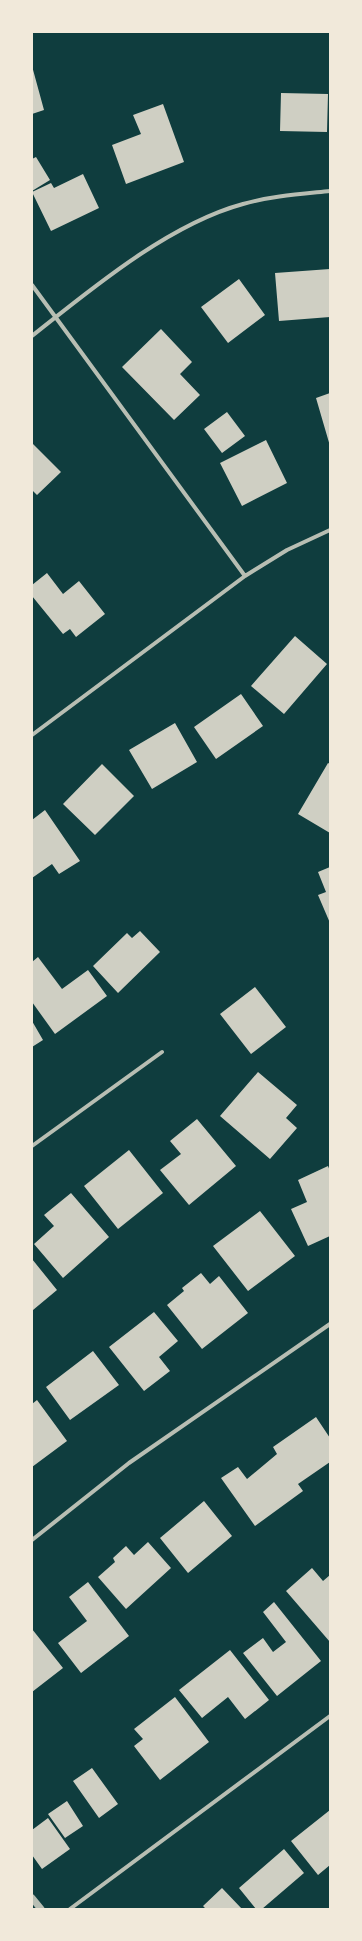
<svg xmlns="http://www.w3.org/2000/svg" width="362" height="1941" font-family="'PT Sans Narrow',sans-serif">
<style>
.building{fill:#cfcfc3}
.lines{fill:none;stroke-linecap:round;stroke-linejoin:round}
.minor{stroke:#b8beb3;stroke-width:4}
.tertiary{stroke:#b8beb3;stroke-width:7}
</style>
<rect width="100%" height="100%" fill="#0f3d3e"/>
<path class="building" d="M32,66L44,110L32,114Z
M281,93L328,94L327,132L280,131Z
M163,104L184,162L126,184L112,145L141,134L133,115Z
M36,157L50,180L32,191V159Z
M83,174L99,208L51,231L32,192L51,183L54,188Z
M330,269V317L279,321L275,273Z
M239,279L265,315L228,343L201,307Z
M161,329L192,362L180,374L200,395L174,420L122,367Z
M330,393V446L316,398Z
M227,412L245,436L222,453L204,429Z
M266,440L287,483L242,506L220,463Z
M32,443L61,472L37,495L32,490Z
M47,573L63,594L79,581L105,614L76,637L70,629L63,634L32,596V585Z
M295,636L327,664L284,714L251,686Z
M241,694L263,726L216,759L194,727Z
M175,723L197,762L152,789L129,750Z
M328,763L330,764V833L298,814Z
M102,764L134,796L95,835L63,804Z
M45,810L80,861L59,874L52,864L32,878V820Z
M330,867V923L318,895L326,892L318,872Z
M140,931L160,952L118,993L93,966L127,933L132,938Z
M38,957L62,989L88,970L107,996L55,1034L32,1002V962Z
M255,987L286,1027L251,1054L220,1014Z
M32,1021L43,1040L32,1047Z
M258,1072L297,1105L286,1118L297,1128L270,1159L220,1116Z
M197,1119L236,1166L189,1205L160,1170L181,1154L170,1141Z
M129,1150L163,1193L118,1229L84,1186Z
M328,1166L330,1171V1236L308,1246L291,1209L307,1202L298,1180Z
M71,1193L109,1237L63,1278L34,1244L54,1226L44,1215Z
M260,1211L295,1256L248,1291L213,1246Z
M32,1259L57,1290L33,1310L32,1308Z
M201,1273L210,1284L219,1276L248,1313L202,1349L167,1305L184,1291L182,1288Z
M154,1312L178,1341L159,1357L170,1371L144,1391L109,1347Z
M93,1351L119,1385L70,1420L46,1387Z
M37,1400L67,1441L32,1467V1404Z
M316,1417L330,1438V1462L298,1484L303,1491L255,1526L221,1478L238,1467L247,1479L277,1454L273,1447Z
M204,1501L232,1536L188,1573L160,1538Z
M148,1542L171,1568L126,1609L98,1577L115,1562L113,1558L126,1546L134,1555Z
M312,1568L323,1581L330,1575V1642L286,1591Z
M88,1582L129,1636L81,1673L58,1643L87,1621L69,1597Z
M274,1602L321,1661L277,1696L243,1653L263,1638L273,1652L286,1642L263,1612Z
M32,1629L63,1668L32,1692Z
M230,1650L269,1700L245,1719L228,1697L202,1718L179,1690Z
M175,1697L209,1742L160,1780L134,1746L143,1739L134,1729Z
M92,1768L118,1804L99,1818L73,1781Z
M67,1801L83,1826L65,1838L48,1814Z
M330,1810V1865L318,1875L291,1841Z
M48,1818L70,1849L42,1869L32,1855V1830Z
M284,1849L304,1873L262,1909H256L239,1888Z
M222,1888L242,1909H206L203,1906Z"/>
<g class="lines">
<path class="minor" d="M32,285L245,576
M32,336C91,289 169,224 243,204C271,196 301,194 330,191
M32,735L245,576L287,550L330,530
M32,1146L162,1052
M32,1540L129,1463L330,1324
M70,1909L330,1716"/>
<path class="tertiary" d="M32,1898L41,1909"/>
</g>
<rect width="362" height="1941" fill="none" stroke="#f1e9da" stroke-width="66"/>
</svg>
